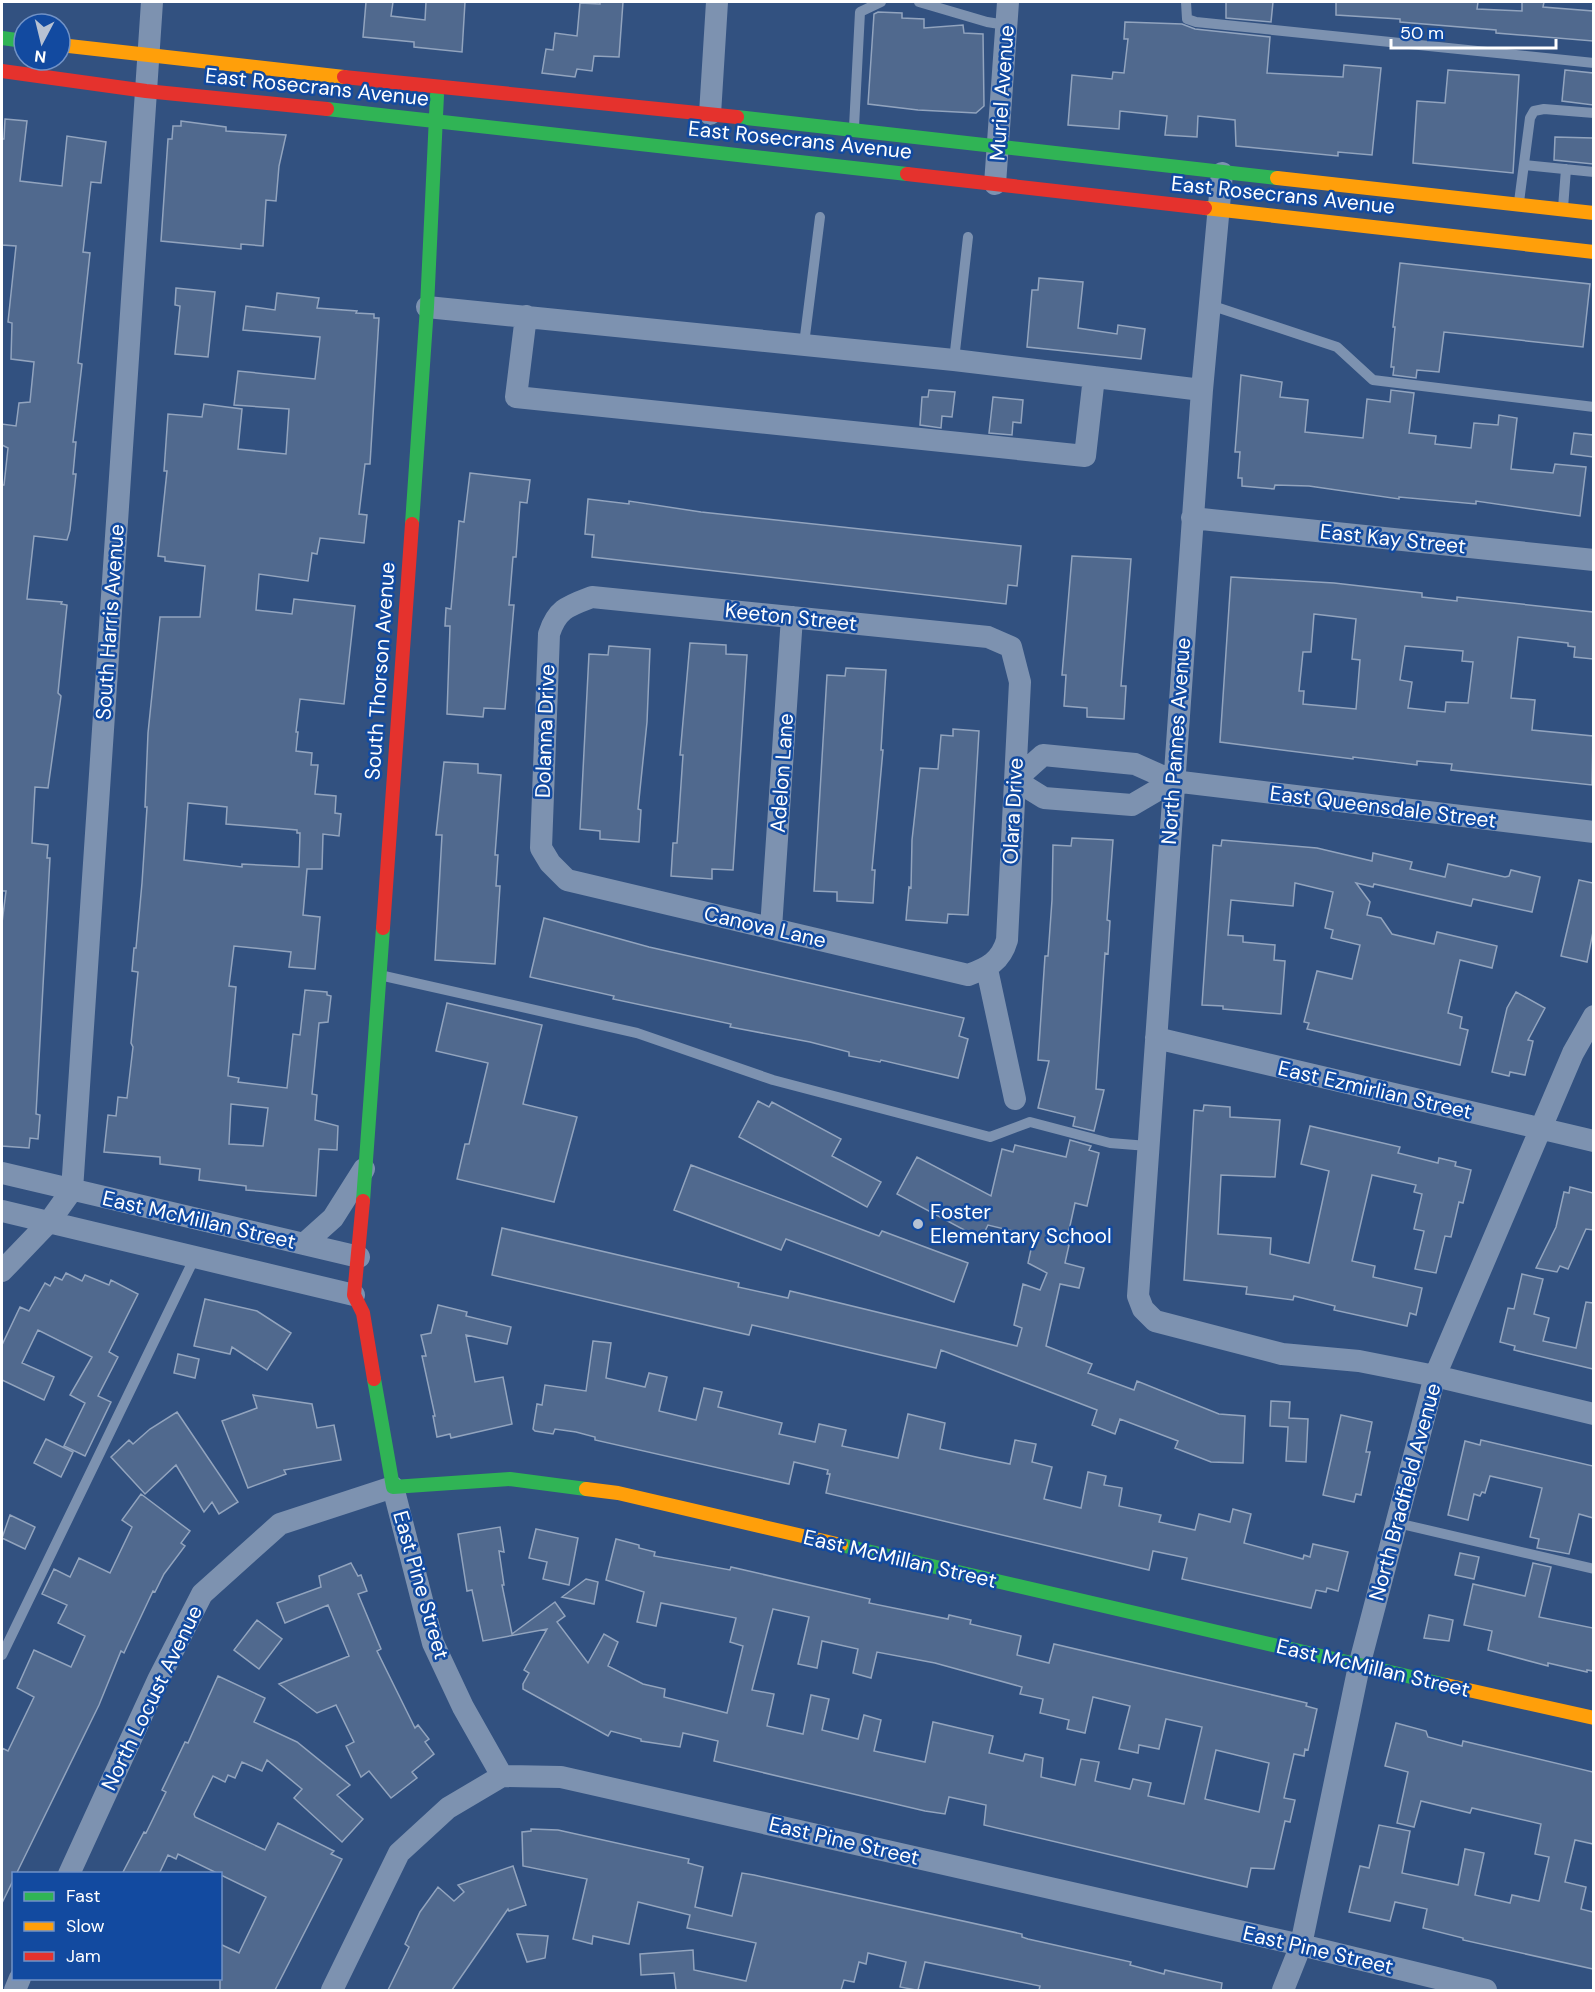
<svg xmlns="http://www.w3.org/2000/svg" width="1595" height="1992" font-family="'DM Sans',sans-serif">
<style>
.building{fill:#50698e;stroke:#92a4be;stroke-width:1.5;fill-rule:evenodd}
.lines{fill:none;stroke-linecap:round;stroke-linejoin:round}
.lane{stroke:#7d92b0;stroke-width:10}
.street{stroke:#7d92b0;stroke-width:22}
.fast{stroke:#30b455;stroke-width:14}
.slow{stroke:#ff9f0a;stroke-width:14}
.jam{stroke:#e5322d;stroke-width:14}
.poi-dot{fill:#b7c2d3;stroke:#124aa0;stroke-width:2}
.labels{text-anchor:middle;stroke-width:5;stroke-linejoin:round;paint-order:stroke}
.street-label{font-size:21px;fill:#fff;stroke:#124aa0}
.poi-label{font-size:21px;fill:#fff;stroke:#124aa0;text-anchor:start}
</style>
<rect width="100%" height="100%" fill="#325180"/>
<path class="building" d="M366,2H393L391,16L425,20L426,2H465L462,52L414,47V42L363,37Z
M600,2H623L619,57L594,56L592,71L577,69L575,77L542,73L546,49L553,50L555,33L577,36L580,3L600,4Z
M1226,2H1273L1271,22L1226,18Z
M1336,2H1478L1477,9L1522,11V2H1544L1543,7L1593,11V41L1496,33V30L1400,22V19L1336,15Z
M878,12L902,13V18L924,19V28L963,25L964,33L983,34L984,106L976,113L918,110L868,104L874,14Z
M1125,22L1182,24L1195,29L1270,37L1267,73L1343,77L1344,65L1381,68L1372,155L1338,152V156L1236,146L1235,120L1198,116L1197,137L1165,135L1167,116L1120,111L1119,129L1068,125L1072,75L1112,79L1113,72L1124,73L1128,39H1124Z
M1448,70L1519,75L1513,173L1413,163L1417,101L1445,103Z
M1565,70L1593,73V105L1562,101Z
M5,119L27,121L20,181L62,186L67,136L106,142L101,183L91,182L83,252L90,253L78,363L82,364L73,442H76L73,474H76L70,530L67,540L34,536L27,599L62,602L61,604L67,605L58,693L61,696L48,788L35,787L32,843L48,845L47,858H50L36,1114L40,1115L38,1139L30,1138L29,1148L2,1146V923L6,891H2V485H4L8,448L2,445V424L16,426L19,403L30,402L34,362L11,359L12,323L8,322L16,246L2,245V139H4Z
M181,121L226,127V131L286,135L279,166L276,201L266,200L263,246L241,244V249L161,241L168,139H172L173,126H181Z
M1555,137L1593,138V164L1554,160Z
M1400,263L1590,284L1583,347L1444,332L1439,372L1417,370L1416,378L1393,375L1394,367H1391L1395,327H1393Z
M1039,278L1083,282L1078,328L1117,334L1118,325L1145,329L1141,359L1027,347L1032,290H1038Z
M176,288L215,292L208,357L175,354L180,306L175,305Z
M277,293L319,298L317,308L357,311L356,313L374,314V318H379L370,464H365L359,514L367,515L364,543L320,538L317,554L312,553L308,581L259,574L256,610L292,614L294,599L355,606L344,704L300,699L296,732H298L296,751L312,753L311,765H318L315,794L336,796L335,813L341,814L339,836L323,834L322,869H307L303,915L320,917L315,969L289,967L291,952L234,946L229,986L236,987L228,1076L239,1078L238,1082L287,1088L293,1034L300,1035L305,990L327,992V995L331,996L328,1022L319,1023L312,1094L317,1095L315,1120L338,1126L337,1150L319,1149L316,1196L246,1190V1186L199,1180L200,1169L160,1164V1157L104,1152L108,1115L116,1116L118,1097L127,1098L133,1047L131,1043L138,972L132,971L134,948H136L142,883L147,807H145L148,733L160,617H200L205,566L165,561V557L158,556L167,471H164L168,414L202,417L204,404L242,409L238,449L286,454L289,409L234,405L238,371L315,379L320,337L243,330L246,306L275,310ZM188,803L227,807L226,824L297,830V833H300L299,867L242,864V867L184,860ZM231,1104L268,1108L263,1146L229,1144Z
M1241,375L1282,382L1280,397L1308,400L1305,432L1363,438L1367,399L1390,402L1391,390L1414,393L1409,433L1436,436L1435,444L1471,448L1474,423L1498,425L1499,415L1517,418L1511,469L1553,473L1555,464L1586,467L1580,516L1476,501V504L1399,497V499L1309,486L1275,485L1274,489L1242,486V478H1238L1240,452H1235Z
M929,390L955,392L952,417L942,416L941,428L920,425L922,397H928Z
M993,397L1023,400L1021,423L1013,422L1012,435L989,433Z
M1574,433L1593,435V457L1571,454Z
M470,473L530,480L527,503L520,502L516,557H513L509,605H514L505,709L484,708L483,717L447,714L450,626H445L446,608L451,609L459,521L464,522Z
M588,499L629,504V501L701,512L1021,546L1017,586L1008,585L1006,604L592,557L594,535L585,534Z
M1072,556L1131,559L1121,686H1126L1124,719L1087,717V708L1064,706L1066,675H1062Z
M1231,577L1334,583L1422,593V597L1457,601V597L1593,612V659L1574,657L1575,647L1568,646V643L1518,637L1511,698L1535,700L1532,730L1593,736L1592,785L1451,770L1452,764L1417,761V765L1353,757V759L1220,742ZM1314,614L1356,619L1352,659L1360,660L1356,709L1303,704L1304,691H1299L1303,652H1311ZM1405,646L1463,651L1462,661L1473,662L1468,703L1446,702L1445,712L1408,708L1412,682L1400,680Z
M690,643L726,645V654L747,655L733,870L712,869V879L671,876L673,843H677L683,755H680Z
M609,646L650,649L647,722L638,809L641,810L639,842L600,839V831L580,829L589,654L608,655Z
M846,668L886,670L881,750H883L872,870H875L873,903L837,901V892L814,891L827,675L845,676Z
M953,729L979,731L968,915L948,914L947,923L906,920L909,887L911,888L912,840L920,768L938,769L941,735L953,736Z
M444,762L478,764V773L501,775L495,855H498L496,886H500L495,964L435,960L442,835H436Z
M1072,838L1113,840L1107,920L1110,921L1108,954L1105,953L1096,1089L1104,1090L1094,1131L1073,1126L1075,1117L1038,1108L1049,1061L1038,1060L1045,956H1048L1052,900L1053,845L1071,846Z
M1222,840L1317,848L1372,861L1373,853L1412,862L1410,869L1445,877L1448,864L1505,877L1509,876L1511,870L1540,877L1532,912L1473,899L1471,906L1374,884L1373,887L1356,883L1370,902L1367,915L1381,918L1392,934L1434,944L1437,932L1497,946L1492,968L1460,960L1448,1013L1462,1017L1460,1028L1468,1030L1460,1065L1307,1029L1309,1023L1304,1022L1317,971L1352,979L1360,945L1331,938L1333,930L1325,928L1333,892L1295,883L1293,906L1231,900L1228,935L1243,936V942L1275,945L1274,960L1285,961L1281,1014L1223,1009V1006L1202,1005L1213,845L1221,846Z
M1579,880L1593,883V932L1587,962L1561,956Z
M544,918L649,947L964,1018L959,1036L968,1039L958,1078L881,1060L880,1062L849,1056V1052L810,1042L730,1027L731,1024L613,999L614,996L530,977Z
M1516,992L1545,1008L1528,1040L1533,1041L1525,1075L1510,1072L1509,1076L1492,1072L1507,1008Z
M447,1003L542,1025L523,1104L577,1117L554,1202L457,1179L465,1144H469L488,1063L436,1051Z
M758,1101L769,1107L772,1102L841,1139L832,1156L881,1182L867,1207L739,1137Z
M1204,1105L1230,1107V1117L1280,1120L1275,1177L1221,1175L1218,1234L1271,1238L1270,1254L1309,1263L1329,1171L1301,1164L1310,1126L1400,1147L1398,1153L1438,1163L1439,1158L1456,1162L1455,1166L1471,1170L1463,1203L1459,1202L1451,1237L1445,1236L1436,1273L1415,1269L1424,1231L1414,1229L1422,1194L1414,1192L1416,1185L1372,1175L1352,1261L1375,1266L1373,1277L1422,1288L1416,1315L1410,1313L1407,1326L1334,1310L1335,1306L1294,1296L1293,1300L1246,1294L1247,1287L1184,1280L1194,1110L1203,1111Z
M1070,1140L1091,1146L1089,1150L1099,1153L1087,1206L1075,1203L1066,1244L1069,1245L1065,1263L1084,1268L1079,1288L1060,1284L1046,1346L1092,1364L1088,1373L1134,1390L1137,1381L1219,1414L1245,1416L1243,1463L1211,1462L1175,1448L1178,1441L1120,1419L1115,1434L1092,1425L1097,1410L941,1350L936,1368L752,1325L749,1335L492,1275L502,1228L739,1283L738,1287L788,1298L790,1291L1017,1346L1022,1328L1014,1325L1023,1284L1040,1290L1047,1273L1028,1263L1034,1236L988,1225L981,1239L897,1194L917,1157L991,1196L1002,1149L1013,1152L1015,1145L1066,1157Z
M691,1165L879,1236L882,1231L968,1263L954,1302L786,1239L781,1250L674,1210Z
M1570,1187L1593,1193V1230L1586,1229L1568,1269L1560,1266L1557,1272L1536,1268L1556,1227L1564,1192L1569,1193Z
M66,1273L82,1281L85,1275L109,1285L111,1280L138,1294L109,1352L118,1357L98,1396L111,1402L85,1456L64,1446L85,1403L70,1395L92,1357L38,1330L22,1363L54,1377L44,1400L2,1380V1345L20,1307L29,1311L45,1283L50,1286L55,1277L62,1280Z
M1522,1274L1543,1279L1534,1314L1549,1318L1543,1341L1576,1348L1586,1302L1593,1303V1369L1514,1350L1515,1346L1500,1342L1508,1308L1514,1309Z
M205,1299L257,1311L291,1333L267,1370L232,1347L230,1354L194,1346Z
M438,1305L467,1312L466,1316L511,1327L507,1344L466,1335L475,1382L503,1377L512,1424L451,1438L450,1434L437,1437L433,1416H435L422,1356H426L421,1335L431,1333Z
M593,1341L611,1343L606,1378L645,1387L649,1373L667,1377L659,1411L696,1420L704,1388L722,1392L718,1407L782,1423L779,1434L815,1442L819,1424L846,1430L842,1446L898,1458L908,1414L945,1423L940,1449L976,1457L1010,1464L1015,1440L1036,1444L1032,1462L1052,1467L1044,1499L1081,1508L1088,1472L1106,1476L1104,1485L1122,1488L1119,1506L1161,1515L1159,1522L1195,1530L1199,1514L1230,1522L1233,1509L1251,1514L1244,1543L1303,1559L1304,1555L1310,1557L1313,1544L1348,1552L1338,1591L1327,1588L1326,1592L1316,1590L1311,1608L1182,1579L1187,1558L1153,1551L1149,1570L826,1493L830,1474H827L828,1470L794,1462L789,1484L595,1440V1437L576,1432L555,1429L553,1434L535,1431L533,1429L537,1404L542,1405L545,1385L586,1391Z
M178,1354L199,1359L195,1378L174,1373Z
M253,1395L312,1404L317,1428L334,1425L341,1460L284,1470L286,1474L248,1488L222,1421L257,1408Z
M1271,1401L1290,1402L1289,1418L1308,1419L1306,1462L1286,1461L1288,1427L1270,1426Z
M177,1412L238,1502L219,1514L212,1502L204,1512L176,1465L145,1494L111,1457L129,1440L133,1444L150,1429Z
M1341,1415L1372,1422L1366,1452H1370L1361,1495L1356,1494L1354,1502L1323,1495Z
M46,1439L73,1452L61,1477L34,1463Z
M1481,1440L1593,1466V1518L1579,1514L1569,1554L1537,1548L1539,1539L1530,1537L1542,1488L1490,1476L1485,1493L1482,1492L1480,1496L1474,1494L1468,1520L1448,1515L1465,1441L1480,1445Z
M141,1494L190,1531L181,1543L185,1546L164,1574L155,1592L153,1591L129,1642L124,1653L121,1651L99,1705L2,1903V1748L8,1751L34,1697L17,1688L34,1650L71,1667L85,1636L58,1623L67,1605L42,1594L54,1569L70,1577L79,1558L110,1573L132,1527L122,1520Z
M10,1515L35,1527L25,1549L2,1538Z
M500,1527L504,1552L499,1551L504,1585H502L512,1634L555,1602L565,1616L557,1622L588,1663L604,1634L618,1642L608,1666L643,1684L665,1689L664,1697L727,1713L743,1646L730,1642L736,1618L661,1603L656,1626L637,1622L644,1592L606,1580L616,1539L639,1545V1548L655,1552L654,1556L730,1570L731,1567L870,1599L869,1603L948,1619L949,1615L971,1620L970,1624L1021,1636L1017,1655L1049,1663L1054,1644L1307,1703L1306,1706L1317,1709L1308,1750L1305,1749L1304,1756L1294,1754L1284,1798L1295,1800L1290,1822L1285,1821L1274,1869L1251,1868L1247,1887L984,1825L986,1805L949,1797L945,1814L925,1811L714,1761L718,1741L683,1733L680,1747L641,1741V1739L611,1731L608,1736L523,1689V1684L529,1673L524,1670L547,1629L483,1641L472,1590L467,1591L458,1534ZM773,1609L809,1617L798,1664L817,1668L822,1641L858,1649L853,1673L871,1678L877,1652L935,1663L1022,1687L1020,1694L1043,1699L1040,1713L1069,1720L1067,1729L1085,1733L1093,1697L1130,1706L1119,1749L1138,1753L1139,1745L1159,1749L1166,1719L1202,1727L1184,1804L1148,1796L1151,1783L1133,1779L1130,1789L1095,1781L1099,1762L1081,1759L1075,1785L1041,1777L1043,1758L1025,1754L1023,1761L989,1753L993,1736L933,1722L925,1762L874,1751L881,1720L864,1715L858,1739L822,1730L829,1699L811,1695L803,1734L767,1726L774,1694L752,1690ZM1216,1750L1269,1763L1259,1812L1205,1799Z
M536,1529L578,1538L569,1585L543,1579L547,1562L529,1558Z
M1460,1553L1479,1557L1474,1579L1455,1575Z
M351,1563L358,1576L361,1575L367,1591L358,1594L381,1649L377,1651L415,1728L418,1725L429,1739L425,1742L434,1754L412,1772L417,1778L391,1798L369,1771L361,1777L346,1746L354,1742L336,1705L317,1713L279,1684L349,1656L328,1605L285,1623L277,1603L321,1587L319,1576Z
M1533,1563L1551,1567L1539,1617L1593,1628V1671L1587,1670V1672L1548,1663V1666L1488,1650L1492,1631L1464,1625L1473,1584L1525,1596Z
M586,1579L598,1582L594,1604L562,1597Z
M1429,1615L1453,1620L1449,1641L1424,1638Z
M257,1620L282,1639L259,1669L234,1650Z
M218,1676L265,1698L254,1722L297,1742L350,1785L337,1795L363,1819L342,1842L294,1798L302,1789L267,1760L262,1771L242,1762L235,1778L228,1775L225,1782L213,1776L194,1814L195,1817L265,1850L278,1823L334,1851L331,1854L342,1859L275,1990H220V1944L239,1953L266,1897L178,1854L176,1859L168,1855L159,1874H122L144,1832L146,1833L166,1792L162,1790L185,1742L188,1743Z
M1396,1723L1426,1731L1428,1737L1462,1746L1463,1741L1593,1772V1844L1575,1840L1565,1882L1586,1887L1581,1909L1593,1912V1969L1463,1940V1938L1423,1928L1427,1909L1395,1902L1390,1921L1349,1912L1360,1866L1369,1868L1379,1825L1410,1831L1402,1873L1458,1885L1465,1849L1484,1853L1475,1895L1510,1903L1512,1895L1539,1901L1549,1857L1535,1854L1541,1824L1472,1808L1470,1813L1421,1801L1414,1827L1397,1823L1408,1772L1385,1766Z
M531,1829L558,1830L689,1859L688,1863L703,1867L695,1907L732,1916L742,1873L754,1875L1022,1934V1937L1028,1939L1131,1962L1130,1965L1164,1974L1165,1970L1222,1983L1221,1990H1039L1040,1986L925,1962L918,1990H916L900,1987L906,1962L868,1953L866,1964L859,1962L854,1982L844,1980L841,1990H676L674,1973L641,1975L640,1954L693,1950L694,1970L746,1981L756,1943L687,1928L690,1915L638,1902L629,1944L593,1936L592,1944L573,1939L587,1879L523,1866L522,1832L531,1831Z
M513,1866L526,1905L509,1911L508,1909L452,1990H388L409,1947L405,1944L420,1912L438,1887L454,1901L464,1892L458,1885Z
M517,1934L548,1936L545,1958L527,1962Z"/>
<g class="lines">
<path class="lane" d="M919,2L987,22L1006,25
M1186,2L1187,19L1196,22L1594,63
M854,127L860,12L881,2
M1524,165L1594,172
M1519,202L1530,118L1534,111L1544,109L1594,113
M1563,208L1566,169
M1210,305L1337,347L1373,380L1594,407
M804,344L820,217
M954,360L968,237
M384,976L637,1033L773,1080L990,1137L1030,1122L1110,1143L1148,1146
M1397,1523L1594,1569
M2,1655L195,1257"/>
<path class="street" d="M710,114L717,2
M1222,173L1202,390L1138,1296L1143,1309L1155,1321L1282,1354L1359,1361L1435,1376L1594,1414
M995,184L1008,2
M427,307L954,360L1202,390
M526,316L516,397L1085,456L1094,377
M1192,518L1594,560
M592,597L988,637L1011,647L1020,682L1007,940C1001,961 988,968 968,975L567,880L550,863L541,848L549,634C557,609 568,606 592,597Z
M1173,781L1132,805L1044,798L1015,780L1043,755L1135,764L1173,781L1594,832
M771,928L792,617
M987,969L1015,1099
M1156,1038L1594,1141
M2,1173L359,1257
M2,1211L354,1295
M304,1244L333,1218L364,1169
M2,1271L49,1222L72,1190L152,2
M69,1874L158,1680L202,1594L280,1524L393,1487L433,1643L463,1707L502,1776L561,1777L1301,1945L1486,1990
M15,1990L20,1978
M332,1990L399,1853L448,1808L502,1776
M1283,1990L1301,1945L1359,1666L1435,1376L1573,1053L1594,1016"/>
<path class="fast" d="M2,38L24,41
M327,109L907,174
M737,117L1277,178
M412,524L427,307L437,95
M363,1201L383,928
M374,1379L393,1487L510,1479L586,1489
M841,1545L1446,1685"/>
<path class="slow" d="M60,45L344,77
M1277,178L1594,213
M1205,208L1594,252
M586,1489L618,1493L841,1545
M1446,1685L1594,1718"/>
<path class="jam" d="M2,71L146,91L327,109
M344,77L737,117
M907,174L1205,208
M383,928L412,524
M363,1201L354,1295L363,1313L374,1379"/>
</g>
<circle class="poi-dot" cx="918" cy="1224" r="6"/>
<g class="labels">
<g class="street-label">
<text transform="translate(317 87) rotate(6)" y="7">East Rosecrans Avenue</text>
<text transform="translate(1002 93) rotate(-86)" y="7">Muriel Avenue</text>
<text transform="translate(800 140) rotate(6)" y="7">East Rosecrans Avenue</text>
<text transform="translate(1283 195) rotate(6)" y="7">East Rosecrans Avenue</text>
<text transform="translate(1393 539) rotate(6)" y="7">East Kay Street</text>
<text transform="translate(791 617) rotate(6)" y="7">Keeton Street</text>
<text transform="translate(110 622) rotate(-86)" y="7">South Harris Avenue</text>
<text transform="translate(380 671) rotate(-86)" y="7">South Thorson Avenue</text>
<text transform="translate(545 731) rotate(-88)" y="7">Dolanna Drive</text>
<text transform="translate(1176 741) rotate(-86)" y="7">North Pannes Avenue</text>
<text transform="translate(782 773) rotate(-86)" y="7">Adelon Lane</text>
<text transform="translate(1383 807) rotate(7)" y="7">East Queensdale Street</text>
<text transform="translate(1013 811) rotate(-87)" y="7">Olara Drive</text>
<text transform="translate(765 927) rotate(13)" y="7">Canova Lane</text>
<text transform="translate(1375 1090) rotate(13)" y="7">East Ezmirlian Street</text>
<text transform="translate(199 1220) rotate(13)" y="7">East McMillan Street</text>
<text transform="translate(1405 1492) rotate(-75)" y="7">North Bradfield Avenue</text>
<text transform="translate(900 1559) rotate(13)" y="7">East McMillan Street</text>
<text transform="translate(421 1585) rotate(74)" y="7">East Pine Street</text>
<text transform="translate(1373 1668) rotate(13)" y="7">East McMillan Street</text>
<text transform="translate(152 1698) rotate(-64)" y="7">North Locust Avenue</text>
<text transform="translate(844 1841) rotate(13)" y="7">East Pine Street</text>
<text transform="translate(1318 1950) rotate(13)" y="7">East Pine Street</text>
</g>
<g class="poi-label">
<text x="930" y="1219">Foster<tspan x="930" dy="24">Elementary School</tspan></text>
</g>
</g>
<rect width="1595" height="1992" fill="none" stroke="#ffffff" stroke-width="6"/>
<rect x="12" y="1872" width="210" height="108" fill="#124aa0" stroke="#7192c6" stroke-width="1.5"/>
<rect x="24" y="1892" width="30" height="9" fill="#30b455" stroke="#7192c6" stroke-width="1.5"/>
<text x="66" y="1902" font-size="18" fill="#ffffff">Fast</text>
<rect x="24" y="1922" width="30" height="9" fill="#ff9f0a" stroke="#7192c6" stroke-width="1.5"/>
<text x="66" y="1932" font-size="18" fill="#ffffff">Slow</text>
<rect x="24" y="1952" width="30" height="9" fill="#e5322d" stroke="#7192c6" stroke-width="1.5"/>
<text x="66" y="1962" font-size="18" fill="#ffffff">Jam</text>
<g transform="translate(42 42) rotate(187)"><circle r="28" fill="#124aa0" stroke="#7192c6" stroke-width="1.5"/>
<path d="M0-4.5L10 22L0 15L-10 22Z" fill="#b7c2d3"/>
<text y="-9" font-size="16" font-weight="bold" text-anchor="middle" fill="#ffffff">N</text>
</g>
<path d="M1391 39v9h165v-9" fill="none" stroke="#ffffff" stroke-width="3"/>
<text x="1400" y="39" font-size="18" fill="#ffffff" stroke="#124aa0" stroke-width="4.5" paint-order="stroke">50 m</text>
</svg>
